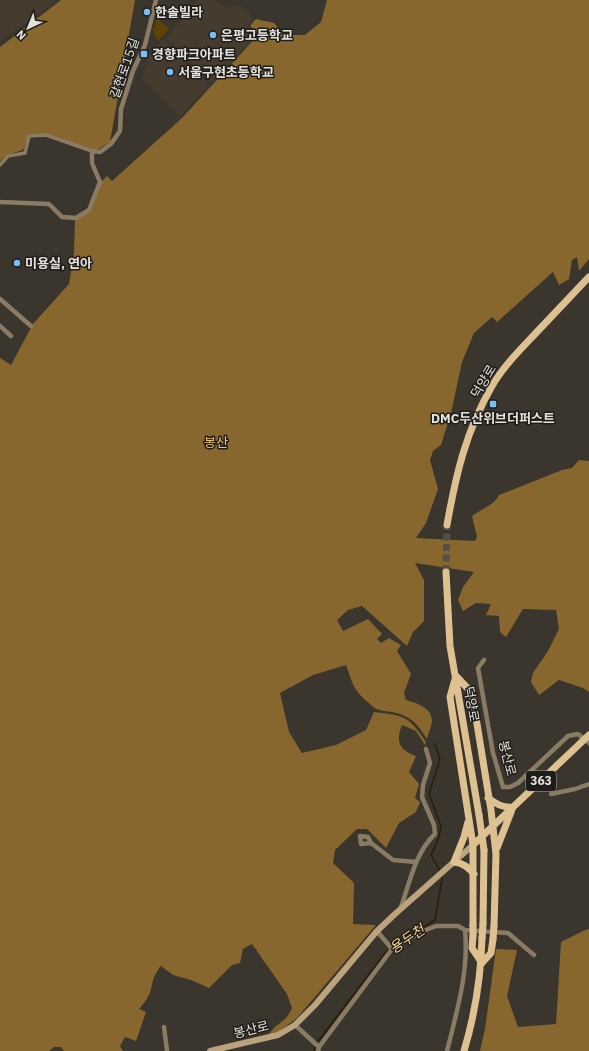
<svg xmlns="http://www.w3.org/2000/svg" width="589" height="1051" font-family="'IBM Plex Sans','Noto Sans KR',sans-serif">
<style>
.built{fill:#453c2f}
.green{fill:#604302}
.forest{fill:#87672e}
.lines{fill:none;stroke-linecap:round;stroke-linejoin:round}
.stream{stroke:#2d1d00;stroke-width:1.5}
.primary-tunnel{stroke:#544f47;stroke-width:7;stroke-dasharray:7 3.5;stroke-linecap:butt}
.pedestrian{stroke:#8a7c64;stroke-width:3.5}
.minor{stroke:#8a7c64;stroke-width:4.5}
.secondary{stroke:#baa37d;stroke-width:6}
.primary{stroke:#dec190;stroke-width:7}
.primary-bridge{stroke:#dec190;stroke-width:7}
.poi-dot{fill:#7abef8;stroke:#1f1d19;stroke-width:1.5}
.labels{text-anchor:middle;stroke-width:3;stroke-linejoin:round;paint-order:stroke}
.shield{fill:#1f1d19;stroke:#aaa7a2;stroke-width:1}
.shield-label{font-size:12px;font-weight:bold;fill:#e5e2dd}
.poi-label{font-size:13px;font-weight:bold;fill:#e5e2dd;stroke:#1f1d19;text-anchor:start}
.street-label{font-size:13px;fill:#e5e2dd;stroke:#1f1d19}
.park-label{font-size:13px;fill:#f1c26f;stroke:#1f1d19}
.water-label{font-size:14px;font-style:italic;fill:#ffd998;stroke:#1f1d19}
</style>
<rect width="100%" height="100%" fill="#3a352d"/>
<path class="built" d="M0,0H53L55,2L0,41Z
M197,0H215L226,8L238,5L249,12L252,19L247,26L258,34L211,83L166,39Z
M164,40L209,84L180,117L142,79L148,56Z"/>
<path class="green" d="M157,18L169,29L158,41L153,32Z"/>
<path class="forest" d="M61,0H135L110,142L99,149L92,151L46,135L29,136L23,150L7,155L0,161V47Z
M327,0H589V259L579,271L577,257L572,260L569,279L559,285L553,272L497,322L492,317L474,333L462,362L451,413L441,445L433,451L430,460L438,489L426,523L416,538L475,541L477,537L472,516C481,509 496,504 499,495L562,470L572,468L579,460L589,461V692L583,688L559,680L539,695L531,682L533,673L548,651L559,629L556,610L523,609L506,637L500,632L499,616L486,615L491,604L476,603L463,611L458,600L463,587L474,572L415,563L424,580V621L413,632L407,646L362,606L348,610L337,620L343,631L368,619L382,634L377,639L381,643L389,638L401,645L397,651L411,674L404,693L406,700C416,703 431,707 432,720C432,726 428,734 427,739C418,724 410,715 392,712C387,711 381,711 377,709C374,708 371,705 369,703C353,690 353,684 346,665L313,675L280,693L289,732L302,753L336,745L366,730L374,712C405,716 408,715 426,742L425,745L416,731L402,725C395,742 400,750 416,756L409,772L419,784L415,798L420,802L416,812L399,823L386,848L367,829H357L335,850L333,863L354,883L353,924L376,925L297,1018L277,1033L268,1035L275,1027L285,1019L289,1014L292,1008L287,994L252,944L243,949L240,963L232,965L209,988L191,980L173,975L161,966C154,974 153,980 151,989C149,997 144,1003 139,1009L146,1012L136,1041L125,1037L120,1046L123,1051H64L61,1047H54L49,1051H0V358L11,365L33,324L69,284L74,253L75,220L91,210L102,181L107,176L112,181L182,118L259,34L250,26L256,19L274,23L284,35H305L321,22Z
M589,929V1051H480L485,1029L496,949L517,950L507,996L518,1027L556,1024L561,942L585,930Z"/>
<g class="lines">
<path class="stream" d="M435,744L440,759L429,794L441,826L439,837L431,855L440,871
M401,941L435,920L442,879L441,876
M314,1051L316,1044L389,948"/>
<path class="primary-tunnel" d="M446,572L447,525"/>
<path class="pedestrian" d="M0,165L8,156L25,153L29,136L46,135L92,151"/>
<path class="minor" d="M0,202L49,204L62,217L76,218L89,210L100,182L92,163V151L100,152L111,144L120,131L121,109L133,71L145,45L156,0
M0,299L31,326
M0,326L11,336
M484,660L478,668L493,753L503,787H510L518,783L568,736L578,734L589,743
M551,794L575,789L589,784
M371,843L361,844L360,836L368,837L371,843L393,860L416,862
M401,907C410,882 415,853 435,834L434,825L422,797L423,785L430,763L426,749
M377,931L392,949
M295,1025L319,1047
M164,1027L167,1051
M318,1051L319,1047L392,949L421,932L436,926H458L465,930L508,933L534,955
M447,1051C457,1011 469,971 465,930"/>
<path class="secondary" d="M210,1051L278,1035L295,1025L315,1005L377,931L395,914L473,845"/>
<path class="primary" d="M447,525C456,474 466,431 492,386C503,367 519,351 535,334C553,315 571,296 589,277
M446,572L450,646L479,815
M456,676L472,693L491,810L496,854L494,926
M456,676L450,697L473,845V925
M488,798C496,804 503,808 513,807L497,848
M468,822L464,837L454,862C463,863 468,867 474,874
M473,845L589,735
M483,924L484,850
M473,936L472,948L482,963L491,953L493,939
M464,1051C475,1014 481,976 482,938"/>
<path class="primary-bridge" d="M479,815L484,850
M473,936V925
M482,938L483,924
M493,939L494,926"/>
</g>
<g class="poi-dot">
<circle cx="147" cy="12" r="4"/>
<circle cx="213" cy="35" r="4"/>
<rect x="140" y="50" width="8" height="8" rx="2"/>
<circle cx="170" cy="72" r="4"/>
<circle cx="17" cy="263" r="4"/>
<rect x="489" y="400" width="8" height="8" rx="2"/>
</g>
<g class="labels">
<rect class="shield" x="526" y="771" width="30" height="20" rx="3"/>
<g class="shield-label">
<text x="541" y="785">363</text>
</g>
<g class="poi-label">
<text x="155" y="17">한솔빌라</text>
<text x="221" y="40">은평고등학교</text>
<text x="152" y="59">경향파크아파트</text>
<text x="178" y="77">서울구현초등학교</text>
<text x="25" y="268">미용실, 연아</text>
<text x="493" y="423" text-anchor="middle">DMC두산위브더퍼스트</text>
</g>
<g class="street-label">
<text transform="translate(124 68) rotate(-71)" y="5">갈현로15길</text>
<text transform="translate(483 381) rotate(-59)" y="5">덕양로</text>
<text transform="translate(472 704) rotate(80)" y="5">덕양로</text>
<text transform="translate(508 758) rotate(76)" y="5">봉산로</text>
<text transform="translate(251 1029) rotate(-14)" y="5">봉산로</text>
</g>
<g class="park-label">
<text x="216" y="447">봉산</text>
</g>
<g class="water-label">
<text transform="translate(407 939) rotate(-34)" y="5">용두천</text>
</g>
</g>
<g transform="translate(28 28) rotate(224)" stroke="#1f1d19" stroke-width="3" paint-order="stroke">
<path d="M0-3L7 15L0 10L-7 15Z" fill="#e5e2dd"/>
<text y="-6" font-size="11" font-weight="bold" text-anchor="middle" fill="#e5e2dd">N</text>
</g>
</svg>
